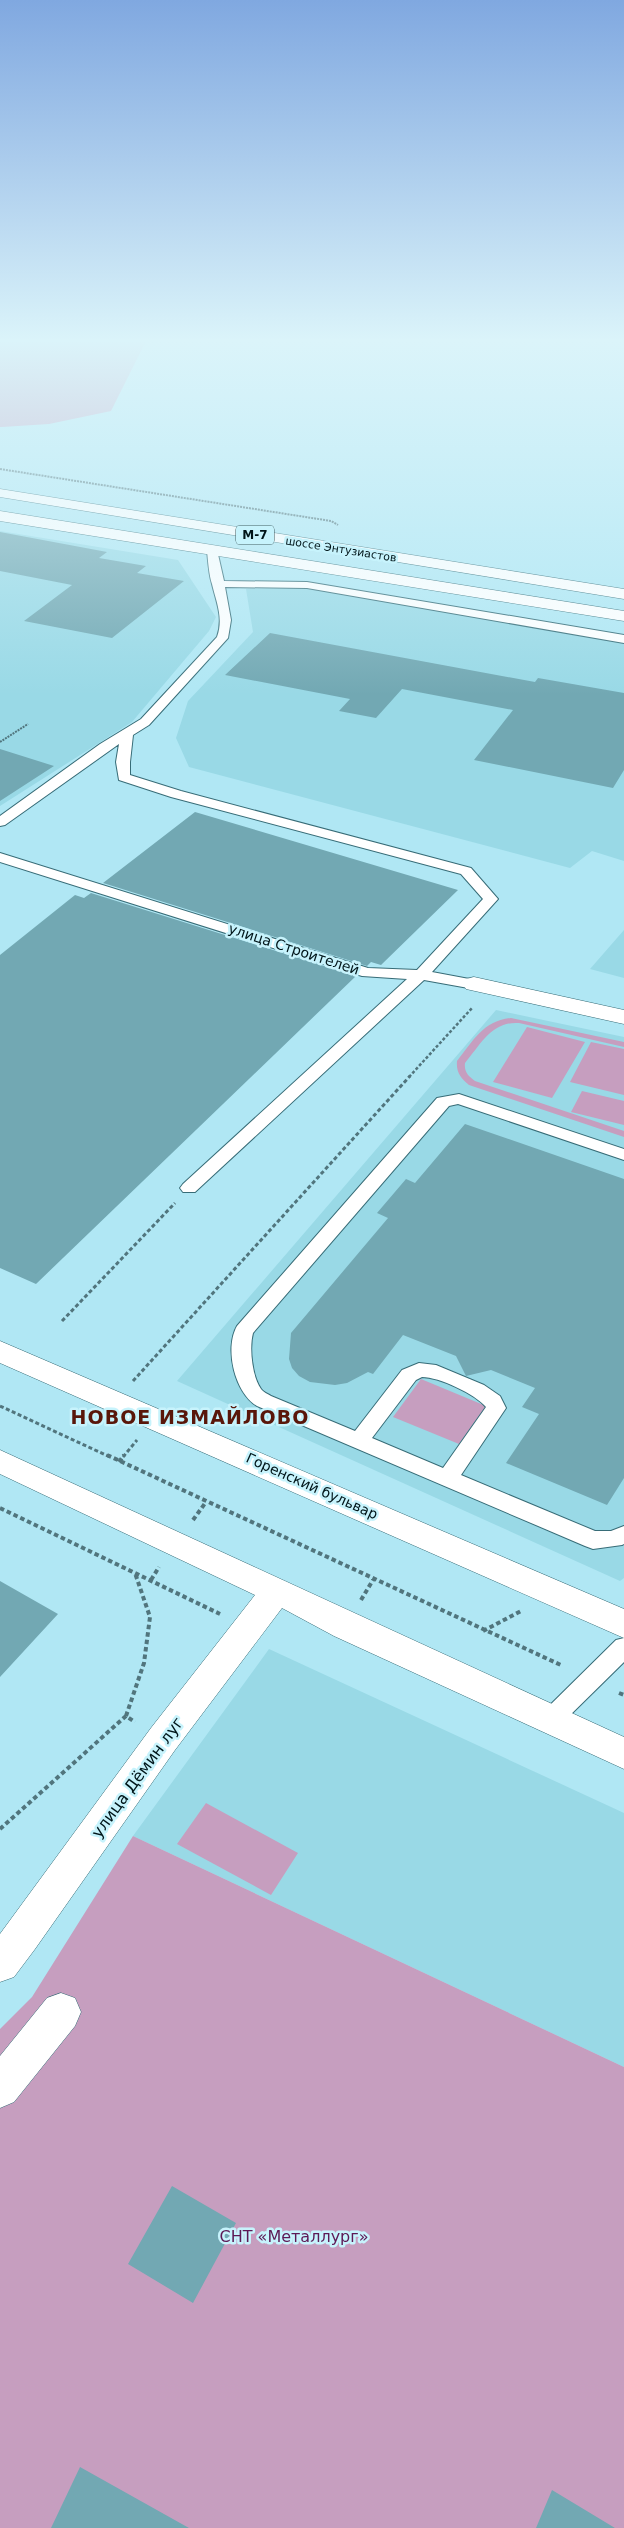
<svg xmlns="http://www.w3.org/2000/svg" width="624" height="2528" font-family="'DejaVu Sans',sans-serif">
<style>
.built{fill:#99d9e6}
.green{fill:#c69ebf}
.building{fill:#72a8b3}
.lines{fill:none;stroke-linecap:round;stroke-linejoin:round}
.service-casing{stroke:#376c77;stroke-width:2}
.minor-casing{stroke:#376c77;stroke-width:1}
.trunk-casing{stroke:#376c77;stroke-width:1}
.path-far3{stroke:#51757d;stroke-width:2;stroke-dasharray:2 1;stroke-linecap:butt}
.path-far2{stroke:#51757d;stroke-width:2.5;stroke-dasharray:3 2;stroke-linecap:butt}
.path-far1{stroke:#51757d;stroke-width:3;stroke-dasharray:4 2.5;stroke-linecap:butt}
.path{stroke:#51757d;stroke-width:4;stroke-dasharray:4.5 3;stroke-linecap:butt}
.service{fill:#fff;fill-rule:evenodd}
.minor{fill:#fff;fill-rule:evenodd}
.trunk{fill:#fff;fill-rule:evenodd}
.labels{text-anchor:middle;stroke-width:5;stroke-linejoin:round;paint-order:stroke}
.far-street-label{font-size:11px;fill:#011519;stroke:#c7f3fc}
.shield{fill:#c7f3fc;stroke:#3c585d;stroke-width:1}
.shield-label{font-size:12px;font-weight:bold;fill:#011519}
.street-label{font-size:14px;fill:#011519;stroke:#c7f3fc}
.near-street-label{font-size:16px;fill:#011519;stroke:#c7f3fc}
.near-park-label{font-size:16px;fill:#5d1955;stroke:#c7f3fc}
.district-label{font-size:19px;font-weight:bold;letter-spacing:1px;fill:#59160a;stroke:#c7f3fc}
</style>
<rect width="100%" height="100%" fill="#b0e7f4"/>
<path class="built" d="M0,531L178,560L216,617L209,631L132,722L0,806Z
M308,588L624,642V861L592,851L570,868L189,767L176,738L188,701L253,632L246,589Z
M624,930V978L590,969Z
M496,1010L624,1037V1578L620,1581L177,1381Z
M269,1649L624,1813V2067L133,1836Z"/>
<path class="green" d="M0,341H146L111,411L49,424L2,427H0Z
M511,1018L624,1042V1047L519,1023C492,1021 481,1044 465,1063C464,1072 468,1076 475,1081L624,1131V1137L469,1085C461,1078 456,1073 457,1061C474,1040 483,1021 511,1018Z
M527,1027L585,1042L552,1098L493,1082Z
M591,1042L624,1049V1095L570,1082Z
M582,1091L624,1101V1125L571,1112Z
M421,1379L486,1406L459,1444L393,1417Z
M206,1803L298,1853L271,1895L177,1844Z
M133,1836L624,2067V2528H0V2029L32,1997Z"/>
<path class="building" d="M0,532L107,552L99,558L146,566L137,573L184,581L112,638L24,621L72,585L0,571Z
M270,633L535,682L538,678L624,693V770L613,788L474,760L513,710L402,689L376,718L339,711L350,699L225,675Z
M0,749L54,766L0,801Z
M195,812L458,890L381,965L371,962L367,966L103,883Z
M91,893L356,976L36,1284L0,1268V955L75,895L84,898Z
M465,1124L624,1179V1478L607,1505L506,1463L539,1414L522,1407L535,1388L491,1370L466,1376L456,1356L403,1335L373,1374L368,1372L347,1383L335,1385L310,1382L299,1376L292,1368L289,1359L291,1333L388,1218L377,1213L406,1179L415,1183Z
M0,1581L58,1614L0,1677Z
M172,2186L236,2223L193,2303L128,2264Z
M80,2467L189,2528H51Z
M552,2490L615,2528H536Z"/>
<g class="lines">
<g class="service-casing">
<path id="service" d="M212,547L217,550L224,581L307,582L624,635V643L307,588L225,587L231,620L228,638L149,725L133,735L130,762V775L181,791L471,868L498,899L432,972L480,981L482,984L480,987L474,989L424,980L195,1192H183L180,1188L183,1184L407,979L362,976L0,862V853L368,968L417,970L483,899L461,874L171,797L119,780L116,762L119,744L5,825L0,826V816L100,744L141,719L217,637C224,618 216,601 212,584C209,575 208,561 207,550Z
M459,1094L624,1149V1160L458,1104L449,1106L253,1333C249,1348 252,1376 261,1389C263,1392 268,1394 271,1396L355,1431L402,1370L419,1363L436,1365L484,1385L500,1396L506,1408L461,1475L595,1531H611L624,1526V1544L622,1545L593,1549L585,1546L257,1406C235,1393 224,1349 237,1326L437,1098ZM422,1377C439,1377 475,1394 486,1407L443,1468L372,1438L416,1380Z
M624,1638V1662L558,1727L550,1730L542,1727L538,1720L542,1713L616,1640Z"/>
</g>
<g class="minor-casing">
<path id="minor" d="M474,977L624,1010V1024L466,989L463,984L466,979Z
M0,1341L624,1609V1638L0,1363Z
M0,1450L624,1737V1769L334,1636L282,1608L175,1750L35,1949L14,1977L0,1982V1934L151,1728L255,1595L0,1474Z
M61,1993L75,1998L81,2012L75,2026L14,2102L0,2108V2056L47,1998Z"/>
</g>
<g class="trunk-casing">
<path id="trunk" d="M0,489L624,589V599L0,497Z
M0,511L624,611V621L0,521Z"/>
</g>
<path class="path-far3" d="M0,469L331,521L338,525
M0,742L28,724"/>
<path class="path-far2" d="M409,1077L472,1008"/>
<path class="path-far1" d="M62,1321L175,1203
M133,1381L410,1076
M0,1406L110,1457
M123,1457L137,1440"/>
<path class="path" d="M107,1455L563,1666
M119,1462L124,1455
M0,1508L220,1614
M193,1520L206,1502
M151,1580L159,1567
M361,1600L373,1580
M483,1631L521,1611
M619,1693L624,1695
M126,1716L144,1663L150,1617L135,1573
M0,1829L126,1716L135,1722"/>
<use href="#service" class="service"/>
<use href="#minor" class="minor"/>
<use href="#trunk" class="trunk"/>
</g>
<linearGradient id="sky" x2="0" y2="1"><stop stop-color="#80a8e0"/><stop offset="0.49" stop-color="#dbf4fa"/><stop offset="1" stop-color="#dbf4fa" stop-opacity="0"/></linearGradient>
<rect width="624" height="695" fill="url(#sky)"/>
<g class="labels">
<g class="far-street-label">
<text transform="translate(341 549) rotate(9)" y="4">шоссе Энтузиастов</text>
</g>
<rect class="shield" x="236" y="525.5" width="38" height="19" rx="4"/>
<g class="shield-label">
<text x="255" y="539">М-7</text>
</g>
<g class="street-label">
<text transform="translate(294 949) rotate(18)" y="5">улица Строителей</text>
<text transform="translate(312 1486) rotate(24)" y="5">Горенский бульвар</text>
</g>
<g class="near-street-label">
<text transform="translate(137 1777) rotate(-54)" y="6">улица Дёмин луг</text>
</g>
<g class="near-park-label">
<text x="294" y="2242">СНТ «Металлург»</text>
</g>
<g class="district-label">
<text x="190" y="1424">НОВОЕ ИЗМАЙЛОВО</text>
</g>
</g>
</svg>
